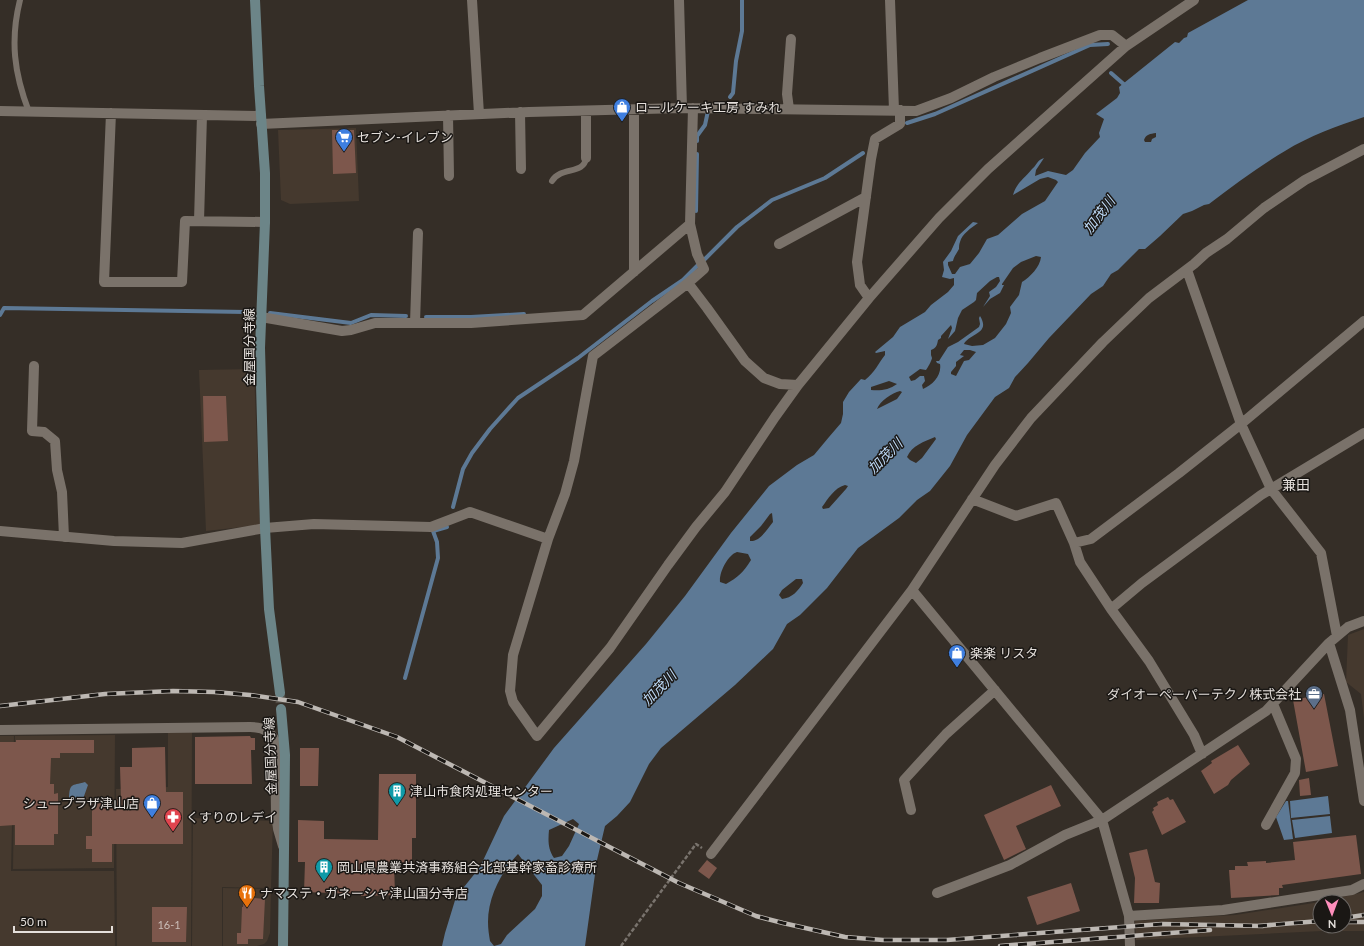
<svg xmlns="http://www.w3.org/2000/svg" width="1364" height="946" font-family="Lato,'Noto Sans JP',sans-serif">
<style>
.built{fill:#45392e}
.water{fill:#5d7995;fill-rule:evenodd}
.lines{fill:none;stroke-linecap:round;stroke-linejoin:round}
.stream{stroke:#5d7995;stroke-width:4}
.building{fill:#7d574c}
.secondary-tunnel{stroke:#4f4942;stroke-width:10;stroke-dasharray:10 5;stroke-linecap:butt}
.path{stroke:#79736d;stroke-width:2.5;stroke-dasharray:4 2;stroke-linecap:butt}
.lane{stroke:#7a726a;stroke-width:6}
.street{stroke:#7a726a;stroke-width:10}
.secondary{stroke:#6c8588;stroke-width:10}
.rail-casing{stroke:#bdb8b3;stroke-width:4.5}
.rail{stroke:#1a1714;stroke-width:3;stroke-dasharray:9;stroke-linecap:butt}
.labels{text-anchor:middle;stroke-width:3;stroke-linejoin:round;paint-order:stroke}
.number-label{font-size:11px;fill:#cabdb7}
.poi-label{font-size:13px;fill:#e4dfdb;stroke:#1a1714;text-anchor:start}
.street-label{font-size:13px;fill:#e4dfdb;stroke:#1a1714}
.water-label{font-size:14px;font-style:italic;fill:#bcd8f5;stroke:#1a1714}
.neighbourhood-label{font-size:14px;fill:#e4dfdb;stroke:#1a1714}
</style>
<rect width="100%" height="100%" fill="#352e27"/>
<path class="built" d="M356,128L359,201L290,204L281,200L278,130Z
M254,369L260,525L206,531L199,370Z
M1364,629V719L1361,694L1346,682L1348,635Z
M192,732L191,946H117L116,789L168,787V733Z
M115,735L114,868L13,869L15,736Z
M0,736H14L11,871H114L115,946H0Z
M193,818L273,821L271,888L222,887V946H192Z
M223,888L271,889L270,933L267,941L264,944L257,946H223Z
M1364,892V931H1322L1136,940L1135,921L1235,915L1320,902V926H1344V902H1321Z"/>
<path class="water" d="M1248,0H1364V117C1337,126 1309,136 1285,151C1258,167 1234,185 1209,204L1204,205L1192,211L1183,214L1160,236L1145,249H1139L1118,270L1111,274L1103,286L1091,294L1049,338L1028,363L1015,377L1009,388L995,397L967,435L950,466L930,491L917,500L899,518L858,548L827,588L800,615L787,624L773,649L735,685L661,748L649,764L630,802L617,816L605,826L597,860L585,946H442L445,933L456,897L480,867L504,816L554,748L646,644L685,596L731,533L769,486L797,465L814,455L829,437L841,423L843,414V402L849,392L861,379L865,380C875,372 878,364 885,355V351L876,353L875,352L893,337L900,327L925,312L931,305L948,292L954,285V278L950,279L942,277L944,270L943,262L951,251L958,236L973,222L978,223C971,228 962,234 960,242C959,244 959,247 959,249C957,253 954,256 953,261L948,262V265L952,274H955L960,267L970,264L979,253L987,239L998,235L1022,214L1045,201L1058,182L1056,180L1048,177L1040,179L1013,195C1017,182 1024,179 1032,169C1037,165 1037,160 1044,158L1036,170L1035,176L1048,171L1066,175L1073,170L1085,153L1100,137L1099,133L1104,119L1096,114L1117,98L1120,93L1119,87L1175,42L1179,43L1184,38L1187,37L1188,33ZM1156,133V137L1152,139L1151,142H1145L1144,140C1146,134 1150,134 1156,133ZM1036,256L1041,257C1040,267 1030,277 1022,282L1019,295L1010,307L1011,313L1006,324L995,338L983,345L972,346L964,344C970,333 991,334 980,316L979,318L980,324L979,327L958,342L948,347L939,361H936L937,363L940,364C942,375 933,385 923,389L922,385L925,381L924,376H920L915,380L911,381L909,377L920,369L926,370C927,369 932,360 932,358L931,355V350C936,348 937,346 938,340L941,338V336L951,325L952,328L948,339L955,331L958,318L962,310L974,302L976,300L977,293L990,281L997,277H999L1000,281L996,287L989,292L990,296L983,307L990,299L1000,293L1004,285H1002V284L1013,268L1021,262ZM964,350H970L976,352L969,360L964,361L956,376L951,374V372L956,366V362L964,356L960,355ZM889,381L897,384C889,390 880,391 871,390V387ZM900,391L902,392L897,399L877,409C880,401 892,393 900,391ZM935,437L936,439L922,458L916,463L910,460L907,457C912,445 924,442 935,437ZM845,485L848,486L846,489L829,508L823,509L822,507C828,499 834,488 845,485ZM772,513L773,522C767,529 760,542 750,541V537L761,526L770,514ZM737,552L748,554L751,560C743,573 738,577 726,584L720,582C719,572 728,555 737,552ZM796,579H802L803,583C798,591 792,598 782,599L779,595L782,590ZM573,819L579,824L569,846L562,856L554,858C548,849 548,841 549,830ZM518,854L542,885V896L535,909L507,935L501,944L494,946L490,941C489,935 488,929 488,922C488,897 501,872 518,854Z
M85,782L88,785L83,799L69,798C70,783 71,786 85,782Z
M1328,796L1330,814L1291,818L1290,801Z
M1286,801H1288L1293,839L1284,840L1276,817Z
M1330,816L1332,833L1295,838L1292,820Z"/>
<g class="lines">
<path class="stream" d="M1111,73L1127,87
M730,97L733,93L736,61L742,31V0
M907,123L935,114L1090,45L1108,44
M697,141V136L705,125L708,111
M696,211L697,154
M705,259L737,227L772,200L825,178L863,153
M270,313L351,323L371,315L406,316
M0,315L4,308L246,312
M426,317H471L524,314
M453,507L463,469L472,453L490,429L518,398L578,358L652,301L683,280L698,265
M405,678L438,558L437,542L433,531L447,527"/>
</g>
<path class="building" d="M332,130H354L356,173L333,174Z
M203,396H226L228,441L204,442Z
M1324,694L1338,766L1306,772L1293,700Z
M250,736L251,738H255V750H251L252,784H195V737Z
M16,740H94V753H60V758H51L50,784H54V794L58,793V834H54V845H15V825L0,826V742H16Z
M1238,745L1250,764L1231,780L1228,785L1214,794L1201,771L1212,763L1211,761Z
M165,747L166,792H183V844H112V862H92V849H86V836H92V802L98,803V800L121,799L120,767H132V748Z
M300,748H319L318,786H300Z
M379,774H416V838H412V863L394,862L395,895L361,896V894L304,892L305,862H298V820L324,821V839L378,840Z
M1309,778L1311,795L1300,796L1299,780Z
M1051,785L1061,806L1016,826L1026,849L1004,860L984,815Z
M1168,797L1170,800L1173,799L1186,822L1162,835L1152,812L1154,810L1153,808L1158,805L1157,802Z
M1356,835L1361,874L1282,885L1283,888H1279V895L1231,898L1229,870H1235V866H1248L1247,862L1266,861V863L1295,860L1293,842Z
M1147,849L1155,882L1160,883L1159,903H1134L1135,878L1129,853Z
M707,860L717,868L709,879L698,871Z
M1071,883L1080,911L1037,925L1027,897Z
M244,897L265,899L263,939H248V944H237V933H241L242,907H243Z
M152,907H187L186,942H152Z"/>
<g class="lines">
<path class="secondary-tunnel" d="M280,693L281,709"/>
<path class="path" d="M621,946L696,844L702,848"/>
<path class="lane" d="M20,0C10,40 14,73 29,112
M552,181C561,166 584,175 586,158"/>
<path class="street" d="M472,0L479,114
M679,0L682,108
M890,0L894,110
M789,109L787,94L791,39
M0,111L261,116
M520,112L521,169
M111,113L104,282H182L185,221L265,222
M448,115L449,176
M261,124L529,112L682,108L916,111L951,98L994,77L1040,58L1100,35H1112L1126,46
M586,158V111
M199,221L202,115
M779,244L866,197
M1187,270L1241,424L1271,489L1321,553L1337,636
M634,272V110
M688,283L704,269L697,254L690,224
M869,298L860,285L857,262L871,159L875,139L900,124V110
M261,317L342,331L351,330L375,323H471L583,315L690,224L693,108
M415,323L418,233
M34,366L32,431L44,432L55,441L57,470L62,492L64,537
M972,499L1016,516L1056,503L1074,543L1080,562L1111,609L1149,661L1194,735L1202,754
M0,531L114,541L182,543L265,528L314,524L431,527L470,512L548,539L513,655L510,691L513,702L537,736L610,648L668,565L696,527L725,492L775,417L798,385L869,298L939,218L988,169L1126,46L1194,0
M548,539L565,494L574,461L593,356L688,283L707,308L745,361L764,378L780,384L798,385
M1074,543L1091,539L1179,473L1241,424L1364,321
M912,590L1102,820L1129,916L1130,946
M1111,609L1142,583L1261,495L1364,433
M1329,643L1350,710L1364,801
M0,730L250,727C261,727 271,730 275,741L276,813L278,829L283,846
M911,810L904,780L946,734L995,690
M1266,825L1295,773L1296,759L1273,704
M711,854L912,590L995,465L1031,418L1103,342L1149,298L1194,264L1206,253L1227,239L1264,208L1305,180L1364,149
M937,893L1010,865L1065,835L1102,820L1266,711L1329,643L1348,627L1364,621
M1129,916L1223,910L1352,890L1364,884"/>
<path class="secondary" d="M255,0L259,86L265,173V222L260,348L265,528L269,609L280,693
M281,709L285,755L283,946"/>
<g class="rail-casing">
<path id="rail" d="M0,706L105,694L173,691L214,692L250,695L298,702L397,737L679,883L756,916L783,923L845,937L883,940H947L1162,924L1263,926
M1344,918L1364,915
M1348,922H1364
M1258,926L1320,921
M1000,946L1210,930"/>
</g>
<use href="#rail" class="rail"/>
</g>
<defs>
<g id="shop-pin" transform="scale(0.9)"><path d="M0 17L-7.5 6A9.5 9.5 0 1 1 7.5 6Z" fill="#3f7fe0" stroke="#1a1714"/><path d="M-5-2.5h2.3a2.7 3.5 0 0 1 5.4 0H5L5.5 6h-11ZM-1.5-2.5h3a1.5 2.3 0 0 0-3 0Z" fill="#fff"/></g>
<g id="supermarket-pin" transform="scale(0.9)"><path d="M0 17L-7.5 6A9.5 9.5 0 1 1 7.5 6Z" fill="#3f7fe0" stroke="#1a1714"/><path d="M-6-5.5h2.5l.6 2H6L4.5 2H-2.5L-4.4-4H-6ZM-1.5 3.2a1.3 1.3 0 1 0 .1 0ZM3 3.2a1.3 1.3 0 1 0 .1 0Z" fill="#fff"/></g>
<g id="office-pin" transform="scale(0.9)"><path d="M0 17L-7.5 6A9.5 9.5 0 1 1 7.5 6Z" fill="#5c6f8a" stroke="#1a1714"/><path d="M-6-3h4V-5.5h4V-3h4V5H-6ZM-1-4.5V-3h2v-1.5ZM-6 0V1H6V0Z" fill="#fff"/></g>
<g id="building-pin" transform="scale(0.9)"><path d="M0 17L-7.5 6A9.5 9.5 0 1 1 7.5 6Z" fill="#0f9aa8" stroke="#1a1714"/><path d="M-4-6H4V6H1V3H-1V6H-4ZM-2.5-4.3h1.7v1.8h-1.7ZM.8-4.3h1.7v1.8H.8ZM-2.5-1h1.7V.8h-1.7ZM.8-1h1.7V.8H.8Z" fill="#fff"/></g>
<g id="pharmacy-pin" transform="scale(0.9)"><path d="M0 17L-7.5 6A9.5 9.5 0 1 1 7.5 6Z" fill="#e0444e" stroke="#1a1714"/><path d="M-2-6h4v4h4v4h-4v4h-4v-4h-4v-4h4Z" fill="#fff"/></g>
<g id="restaurant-pin" transform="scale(0.9)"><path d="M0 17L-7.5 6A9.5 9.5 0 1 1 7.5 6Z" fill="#e8710a" stroke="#1a1714"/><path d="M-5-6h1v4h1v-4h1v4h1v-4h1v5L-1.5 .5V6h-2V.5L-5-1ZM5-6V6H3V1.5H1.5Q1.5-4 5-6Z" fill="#fff"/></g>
</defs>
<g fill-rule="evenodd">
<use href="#shop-pin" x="622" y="107"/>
<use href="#supermarket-pin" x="344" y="137"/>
<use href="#shop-pin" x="957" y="653"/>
<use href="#office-pin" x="1314" y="694"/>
<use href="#building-pin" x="397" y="791"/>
<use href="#shop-pin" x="152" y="803"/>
<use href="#pharmacy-pin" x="173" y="817"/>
<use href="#building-pin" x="324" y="867"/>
<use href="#restaurant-pin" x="247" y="893"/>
</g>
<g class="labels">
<g class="number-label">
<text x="169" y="929">16-1</text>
</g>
<g class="poi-label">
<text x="635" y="112">ロールケーキ工房 すみれ</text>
<text x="357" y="142">セブン-イレブン</text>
<text x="970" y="658">楽楽 リスタ</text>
<text x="1301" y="699" text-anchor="end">ダイオーペーパーテクノ株式会社</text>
<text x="410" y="796">津山市食肉処理センター</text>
<text x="139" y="808" text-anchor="end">シュープラザ津山店</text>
<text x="186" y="822">くすりのレデイ</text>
<text x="337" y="872">岡山県農業共済事務組合北部基幹家畜診療所</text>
<text x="260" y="898">ナマステ・ガネーシャ津山国分寺店</text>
</g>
<g class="street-label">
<text transform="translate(249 347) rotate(-90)" y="5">金屋国分寺線</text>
<text transform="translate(270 756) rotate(-92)" y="5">金屋国分寺線</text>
</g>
<g class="water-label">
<text transform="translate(1099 215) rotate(-53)" y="5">加茂川</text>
<text transform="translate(885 456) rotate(-45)" y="5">加茂川</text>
<text transform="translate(659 688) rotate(-46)" y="5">加茂川</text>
</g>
<g class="neighbourhood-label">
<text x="1296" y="490">兼田</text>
</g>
</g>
<g transform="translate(1332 914) rotate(179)"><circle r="19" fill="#1a1714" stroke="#6b6764"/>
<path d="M0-3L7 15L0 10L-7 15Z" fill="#fe8ebc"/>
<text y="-6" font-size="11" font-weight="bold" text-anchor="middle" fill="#e4dfdb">N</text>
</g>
<path d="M14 926v6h98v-6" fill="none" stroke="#e4dfdb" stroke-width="2"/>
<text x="20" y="926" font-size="12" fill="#e4dfdb" stroke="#1a1714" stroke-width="3" paint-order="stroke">50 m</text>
</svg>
